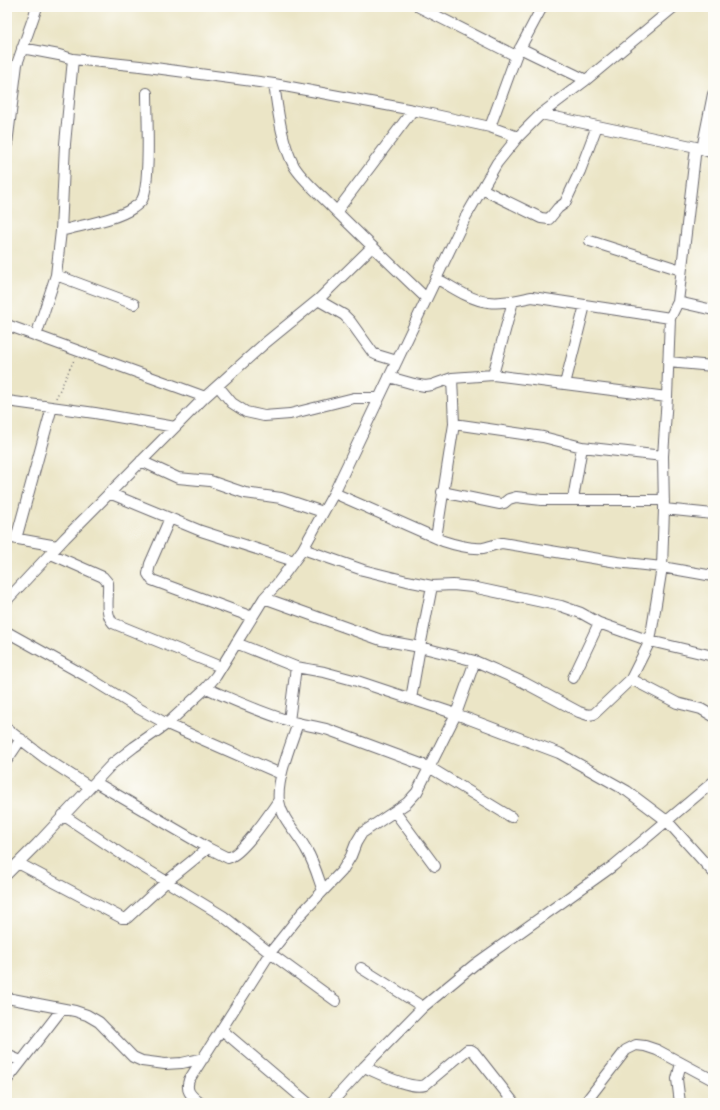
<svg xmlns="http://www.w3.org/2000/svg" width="720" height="1110" font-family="'Indie Flower',sans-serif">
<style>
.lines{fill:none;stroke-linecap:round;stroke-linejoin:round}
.street-casing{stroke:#68666c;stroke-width:12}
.path{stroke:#68666c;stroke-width:1.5;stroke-dasharray:1 3;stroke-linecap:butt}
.street{stroke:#fff;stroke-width:10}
</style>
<rect width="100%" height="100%" fill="#fdfcf7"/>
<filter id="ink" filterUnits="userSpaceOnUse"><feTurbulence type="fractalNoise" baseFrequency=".025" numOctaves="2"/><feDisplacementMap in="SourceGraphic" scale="8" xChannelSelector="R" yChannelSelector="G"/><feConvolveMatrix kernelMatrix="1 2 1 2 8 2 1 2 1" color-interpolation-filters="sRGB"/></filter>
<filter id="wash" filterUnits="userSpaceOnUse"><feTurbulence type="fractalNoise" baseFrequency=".012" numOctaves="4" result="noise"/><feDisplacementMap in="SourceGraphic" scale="16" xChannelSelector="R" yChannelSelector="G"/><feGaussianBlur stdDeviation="0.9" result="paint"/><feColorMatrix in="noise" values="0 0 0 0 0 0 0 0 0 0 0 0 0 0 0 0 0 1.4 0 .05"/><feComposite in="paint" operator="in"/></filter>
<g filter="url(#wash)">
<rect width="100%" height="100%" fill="#ebe5c6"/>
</g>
<g filter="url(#ink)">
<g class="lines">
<g class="street-casing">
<path id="street" d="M419,7L516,56
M22,48L59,55L73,59L140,66L274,84L413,110L490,127L518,137
M520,48L586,80
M274,84C278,111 281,141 294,166C303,181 322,196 334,209C364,239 395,268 426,298
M541,114L696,147L713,153
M490,127L516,56L542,7
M7,144L17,64L37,7
M702,149L713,94
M482,189L541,218L549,219L558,208L565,203L580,171L597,126
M337,211L413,110
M61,231C81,225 116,220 133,208C136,206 140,203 142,200C151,184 147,115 147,93
M590,241L681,270
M56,275L134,304
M436,278C452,287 470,300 488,302C502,304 517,300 532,297L670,318
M318,300L344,315L350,321L373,353L377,355L397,361
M678,302L713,310
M7,325L205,397
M36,336L56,275L61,231L65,144L73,59
M668,362L713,366
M493,375L513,301
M389,377L414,384L425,386L432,385L452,378L493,375L667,397
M565,384L585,305
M218,386L232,403L246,412L264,416L290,414L354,398H379
M7,401L95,413L175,427
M454,424L543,437L582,447L663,456
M141,461L178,478L210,481L245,493L281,498L323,512
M442,492L500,504L504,503L509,499L516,497L542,500H664
M109,493L201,531L294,561
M334,493L443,541C455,545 470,549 483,548C489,547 496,544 502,543L617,562L662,567L713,576
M573,499L582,447
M664,509L713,514
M170,518L150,564L148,574L152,580L252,617
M7,537L57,546
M436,538L454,424L452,378
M16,539L52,407
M303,549L363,570L407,581L432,586L453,585L472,587L561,606L581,613L599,623L650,641L713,656
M51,554L103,577L108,583C109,596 104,613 113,623L221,667
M264,598L381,640L420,647L475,661L523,682L579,712L588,715L594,714L631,679L650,641L662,567L664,509L663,456L667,397L670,318L678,302L696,147
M7,600L65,538L205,397L264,344L318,300L372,247
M7,632L86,676L136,707L167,724L281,774
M236,643L296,667L324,672L357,681L456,714L559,753L627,791L667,821L713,872
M573,678L599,623
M631,679L677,703L701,709L713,716
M206,688C234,700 261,713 290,721C303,725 316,726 329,730L429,767L511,817
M411,699L420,647L432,586
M289,721L296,667
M298,723C291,744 276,780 279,801C282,820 297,832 306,849C314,862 318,877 323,891
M7,729L45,758L90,787
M7,760L21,739
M95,782L208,848L228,858C243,854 269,814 279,800
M395,812L435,866
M63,815L123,855L223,916L270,953L336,1001
M18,863L122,918H127L166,882L208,848
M7,874L37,844L112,764L134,747L167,724L206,688L216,676L264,598L277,584L303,549L334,493L465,218L497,163L518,137L541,114L586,80L674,7
M361,968L423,1007
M7,998L75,1011L87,1015L99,1022L133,1057L142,1061L165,1064L182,1063L204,1058
M222,1030L308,1103
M7,1055L21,1061
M364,1067C378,1073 411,1090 425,1085L467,1050H471L474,1052L514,1103
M7,1080L62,1009
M200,1103C192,1096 185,1092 189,1080L270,953L301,914L342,871L351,856L356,843L362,833L407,803L417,792L456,714L475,661
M331,1103L364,1067L423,1007L474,965L613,866L713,782
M585,1103L626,1050L636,1045L645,1046L657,1050L713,1080
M680,1103L677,1079L681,1063"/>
</g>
<path class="path" d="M56,398L74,360"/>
<use href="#street" class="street"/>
</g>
</g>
<rect width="720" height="1110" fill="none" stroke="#fdfcf7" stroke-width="24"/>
</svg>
